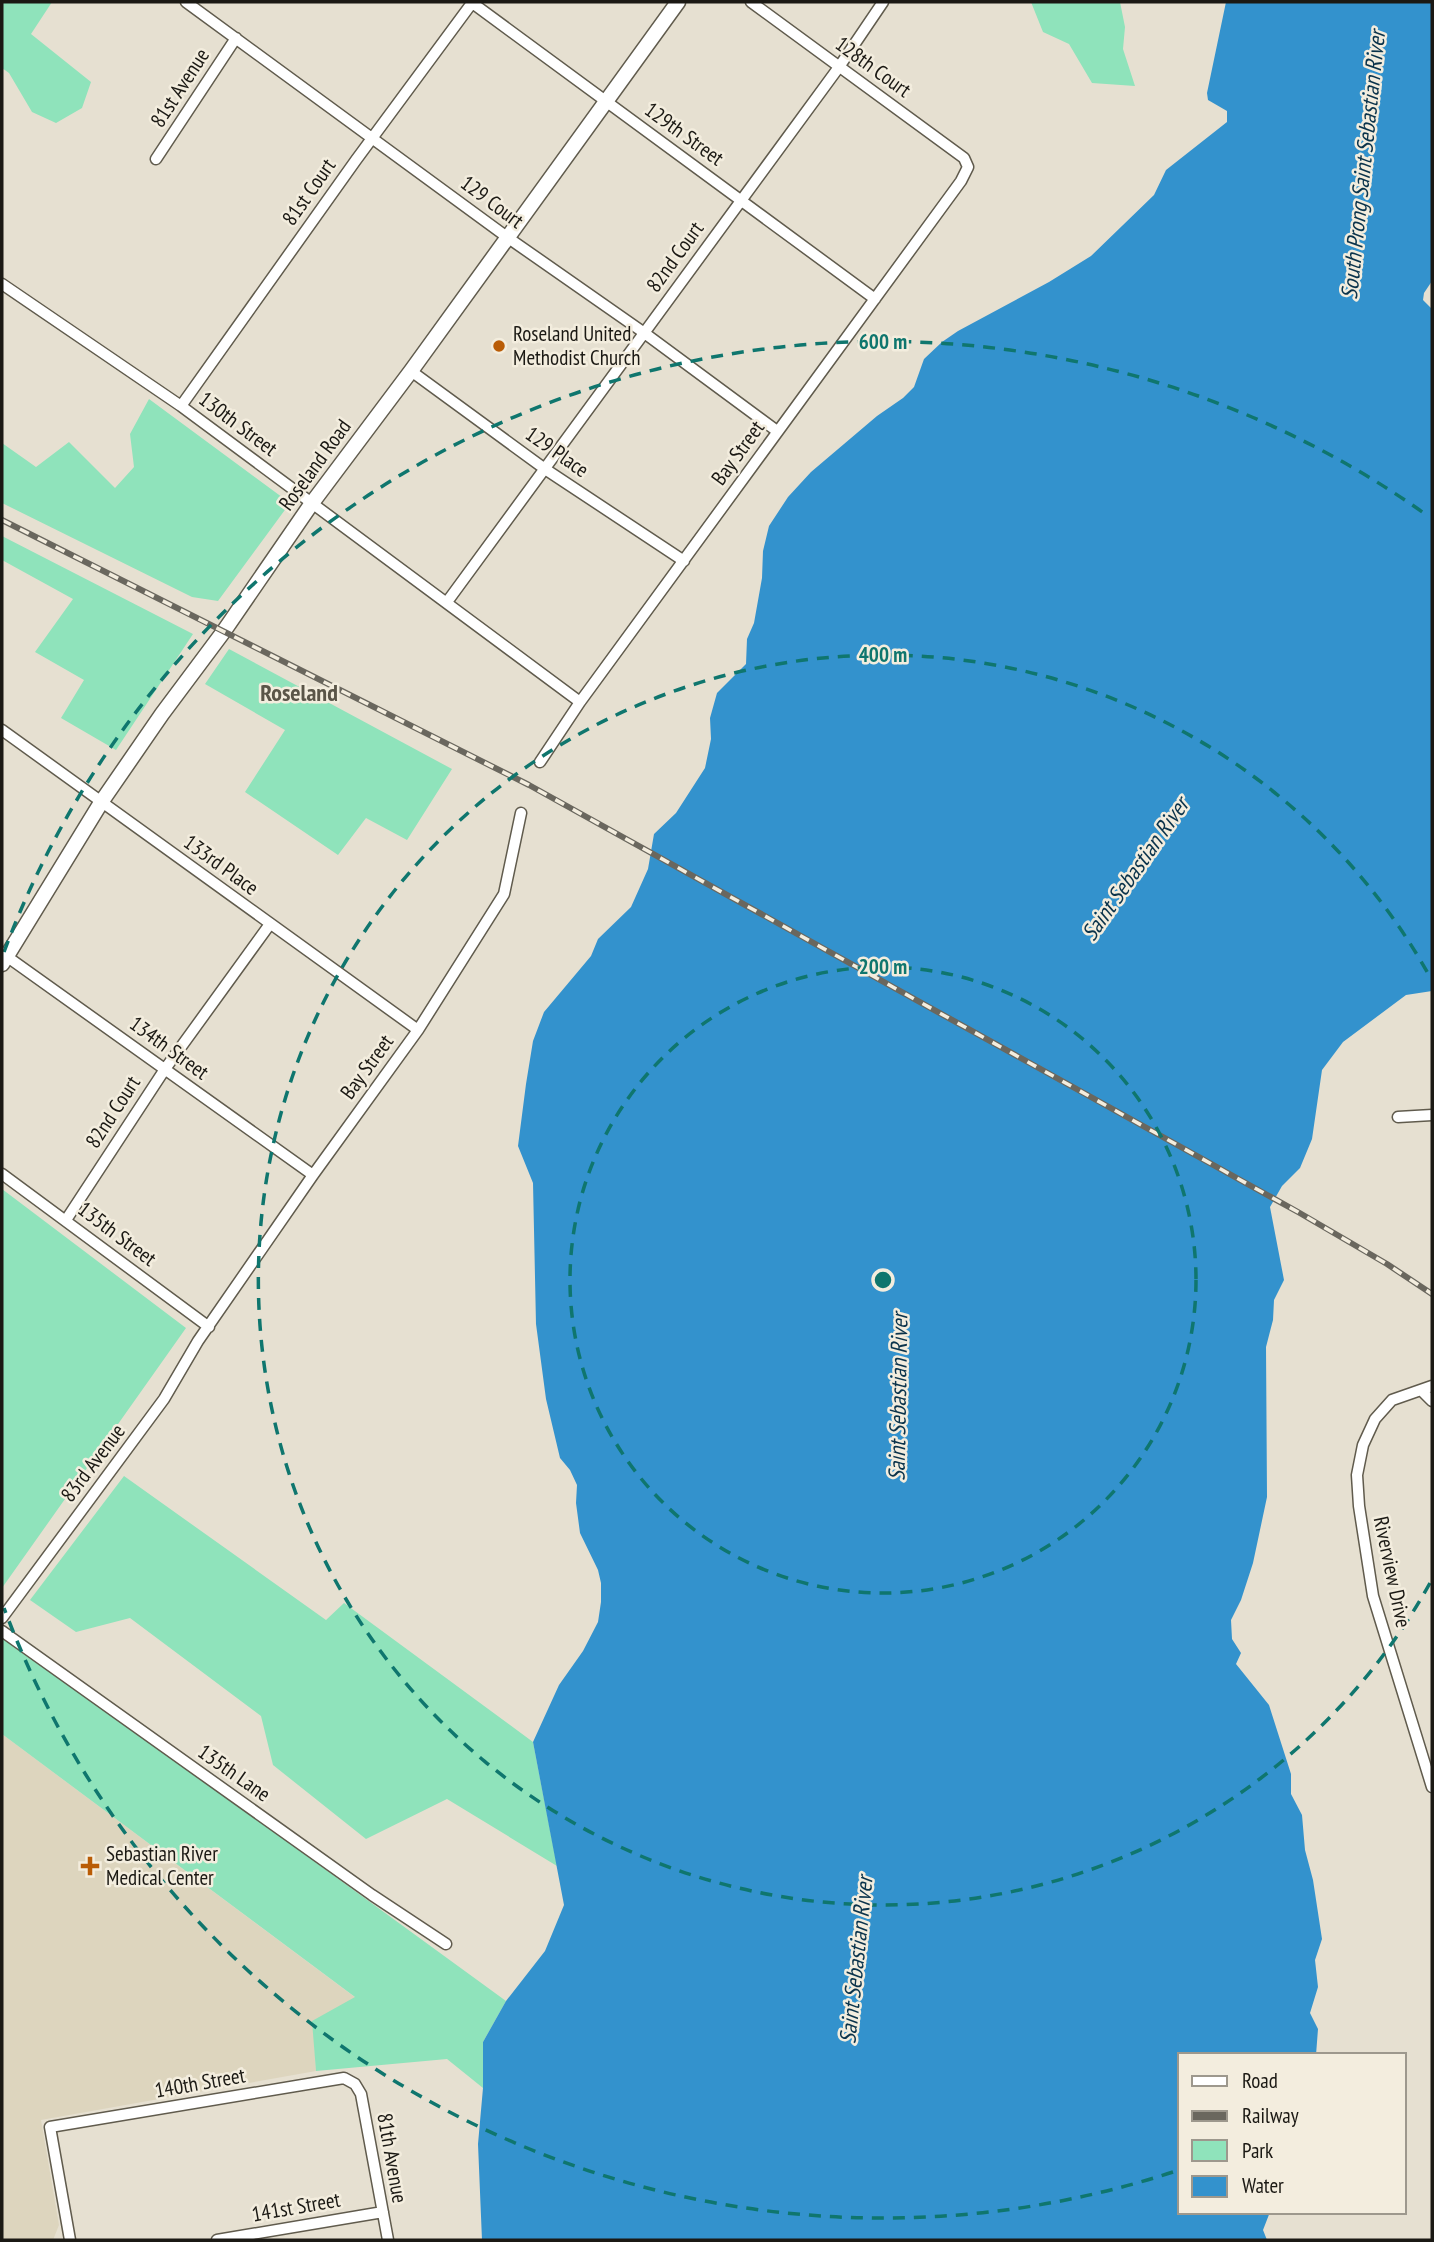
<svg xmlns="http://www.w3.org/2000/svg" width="1434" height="2242" font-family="'PT Sans Narrow',sans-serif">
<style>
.built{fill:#ddd5be}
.green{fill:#8fe3bb}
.water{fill:#3392cd}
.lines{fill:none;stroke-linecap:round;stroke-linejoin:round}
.street-casing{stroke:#605b4d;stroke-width:13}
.secondary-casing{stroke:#605b4d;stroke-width:17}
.street{stroke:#fff;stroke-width:10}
.secondary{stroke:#fff;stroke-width:14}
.rail-casing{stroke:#6a675e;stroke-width:6}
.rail{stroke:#f3edde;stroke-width:3.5;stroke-dasharray:10;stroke-linecap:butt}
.ring{fill:none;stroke:#0f766e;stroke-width:3.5;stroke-dasharray:12 9}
.poi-dot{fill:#b95c06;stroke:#f3edde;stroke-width:2.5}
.labels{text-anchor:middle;stroke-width:5;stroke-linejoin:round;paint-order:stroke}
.street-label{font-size:21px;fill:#1b1914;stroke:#f3edde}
.poi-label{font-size:21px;fill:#1b1914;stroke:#f3edde;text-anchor:start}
.water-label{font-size:23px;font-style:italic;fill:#0a334b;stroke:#f3edde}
.quarter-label{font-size:24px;font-weight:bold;fill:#5a5548;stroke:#f3edde}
.centre{fill:#0f766e;stroke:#f3edde;stroke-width:3.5}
.ring-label{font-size:21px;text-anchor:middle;font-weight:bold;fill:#0f766e;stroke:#f3edde;stroke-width:5;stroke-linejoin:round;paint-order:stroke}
</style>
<rect width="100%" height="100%" fill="#e6e0d1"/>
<path class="built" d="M2,1734L356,1998L313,2021L316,2071L41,2120L59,2225L53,2240H2Z"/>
<path class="green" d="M2,2H52L31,34L91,82L82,108L56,123L32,112L9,73L2,68Z
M1031,2H1120L1125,27L1123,49L1135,86L1092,83L1069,44L1043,32Z
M149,399L290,503L218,601L192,597L2,503V443L36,467L69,442L115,488L134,467L130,434Z
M2,536L193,634L116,750L61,718L84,680L35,652L73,599L2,560Z
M229,649L452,769L407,840L366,818L338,855L245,792L285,730L205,684Z
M2,1189L186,1328L2,1588Z
M124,1476L326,1620L344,1603L533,1742L557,1866L447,1799L366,1839L273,1765L261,1716L130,1618L76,1632L30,1600Z
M2,1634L506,2001L483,2042V2088L447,2059L316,2071L312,2021L355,1997L2,1734Z"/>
<path class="water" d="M1226,2H1432V281L1424,293L1423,300L1432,309V991L1406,995L1343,1042L1322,1070L1312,1139L1300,1168L1282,1186L1270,1207L1284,1280L1274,1300L1273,1320L1266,1347L1267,1497L1253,1563L1241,1600L1231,1620L1232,1639L1241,1653L1236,1664L1269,1705L1291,1774V1794L1302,1815L1305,1850L1313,1880L1322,1939L1315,1960L1318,1987L1310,2013L1318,2029L1316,2055H1180V2212H1270L1263,2230L1267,2240H482L478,2144L483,2088V2042L506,2001L545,1951L564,1905L533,1742L559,1685L583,1651L598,1622L601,1602V1583L598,1570L580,1533L576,1503L577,1485L570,1470L560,1458L546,1399L536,1324L533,1183L518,1146L526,1084L533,1041L544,1012L591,956L598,939L631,907L648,869L654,834L676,813L705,768L711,739L710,718L717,693L746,664L747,639L754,623L762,578L763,551L769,526L788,497L811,472L877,416L903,398L914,387L924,359L942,342L958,331L1049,282L1091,256L1154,195L1166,170L1227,122V111L1208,100L1207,93Z"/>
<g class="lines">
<g class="street-casing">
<path id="street" d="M186,2L507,237L643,332L777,431
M471,2L875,299
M156,159L236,38
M2,284L181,406L580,702
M411,371L545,469L684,561
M181,406L356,160L472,3
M447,602L839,67L883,2
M2,730L418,1030
M540,762L580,702L961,181L968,167L964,158L751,2
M2,953L313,1175
M1398,1117L1432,1115
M2,1174L209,1327
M66,1220L165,1069L270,924
M1432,1386L1392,1400L1375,1419L1363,1445L1357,1475L1359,1506L1373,1596L1432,1787
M1422,1391L1432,1401
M2,1618L164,1399L198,1341L313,1175L418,1030L504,894L521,813
M2,1631L372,1895L446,1944
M70,2240L50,2127L344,2078L355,2084L361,2094L388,2240
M217,2240L383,2212"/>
</g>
<g class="secondary-casing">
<path id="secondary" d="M2,964L102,801L162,714L224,631L312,503L411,371L678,2"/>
</g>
<use href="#street" class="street"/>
<use href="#secondary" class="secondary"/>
<g class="rail-casing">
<path id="rail" d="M2,520L529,785L1298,1212L1387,1264L1432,1294"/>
</g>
<use href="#rail" class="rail"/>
</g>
<g class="ring">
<circle cx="883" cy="1280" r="313"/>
<path d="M1430 1583A625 625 0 1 1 1430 977"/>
<path d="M1173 2172A938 938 0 0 1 4 1608M4 952A938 938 0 0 1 1428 516"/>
</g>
<g class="poi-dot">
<circle cx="499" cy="346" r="7"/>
<path d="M86.5 1855.5h7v7h7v7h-7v7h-7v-7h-7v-7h7z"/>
</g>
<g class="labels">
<g class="street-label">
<text transform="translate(873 67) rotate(36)" y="7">128th Court</text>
<text transform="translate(180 88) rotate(-57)" y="7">81st Avenue</text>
<text transform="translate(684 134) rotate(36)" y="7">129th Street</text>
<text transform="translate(309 192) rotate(-55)" y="7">81st Court</text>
<text transform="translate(492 202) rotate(37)" y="7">129 Court</text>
<text transform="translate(675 257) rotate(-54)" y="7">82nd Court</text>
<text transform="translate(238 424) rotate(37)" y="7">130th Street</text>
<text transform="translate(557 452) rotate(35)" y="7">129 Place</text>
<text transform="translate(738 453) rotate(-54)" y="7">Bay Street</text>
<text transform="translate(315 465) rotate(-54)" y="7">Roseland Road</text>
<text transform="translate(221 865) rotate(36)" y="7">133rd Place</text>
<text transform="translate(169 1048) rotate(36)" y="7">134th Street</text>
<text transform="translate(367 1067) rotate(-54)" y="7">Bay Street</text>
<text transform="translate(113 1112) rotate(-57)" y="7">82nd Court</text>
<text transform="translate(117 1234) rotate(37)" y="7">135th Street</text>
<text transform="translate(93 1463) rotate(-53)" y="7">83rd Avenue</text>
<text transform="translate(1392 1572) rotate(78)" y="7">Riverview Drive</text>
<text transform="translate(234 1773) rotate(35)" y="7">135th Lane</text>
<text transform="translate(200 2083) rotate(-10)" y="7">140th Street</text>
<text transform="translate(392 2158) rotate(80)" y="7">81th Avenue</text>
<text transform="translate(296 2207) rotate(-10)" y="7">141st Street</text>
</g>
<g class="poi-label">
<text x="513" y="341">Roseland United<tspan x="513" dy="24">Methodist Church</tspan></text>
<text x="106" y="1861">Sebastian River<tspan x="106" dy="24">Medical Center</tspan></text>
</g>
<g class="water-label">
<text transform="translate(1363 165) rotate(-84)" y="8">South Prong Saint Sebastian River</text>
<text transform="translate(1135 869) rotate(-55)" y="8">Saint Sebastian River</text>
<text transform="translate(898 1397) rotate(-89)" y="8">Saint Sebastian River</text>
<text transform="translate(856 1960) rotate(-84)" y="8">Saint Sebastian River</text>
</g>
<g class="quarter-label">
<text x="299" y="701">Roseland</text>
</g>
</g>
<circle cx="883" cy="1280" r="10" class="centre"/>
<g class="ring-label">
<text x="883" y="349">600 m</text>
<text x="883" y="662">400 m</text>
<text x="883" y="974">200 m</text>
</g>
<rect width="1434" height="2242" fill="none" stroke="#1b1914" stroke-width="7"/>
<rect x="1178" y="2053" width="228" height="161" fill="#f3edde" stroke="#9d988d" stroke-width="2"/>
<rect x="1192" y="2076" width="35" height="10" fill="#ffffff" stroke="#9d988d" stroke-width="2"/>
<text x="1242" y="2088" font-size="21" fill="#1b1914">Road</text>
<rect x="1192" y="2111" width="35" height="10" fill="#6a675e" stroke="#9d988d" stroke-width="2"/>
<text x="1242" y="2123" font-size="21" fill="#1b1914">Railway</text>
<rect x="1192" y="2140" width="35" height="21" fill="#8fe3bb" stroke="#9d988d" stroke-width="2"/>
<text x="1242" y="2158" font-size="21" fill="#1b1914">Park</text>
<rect x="1192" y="2176" width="35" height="21" fill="#3392cd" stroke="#9d988d" stroke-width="2"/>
<text x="1242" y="2193" font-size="21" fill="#1b1914">Water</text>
</svg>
